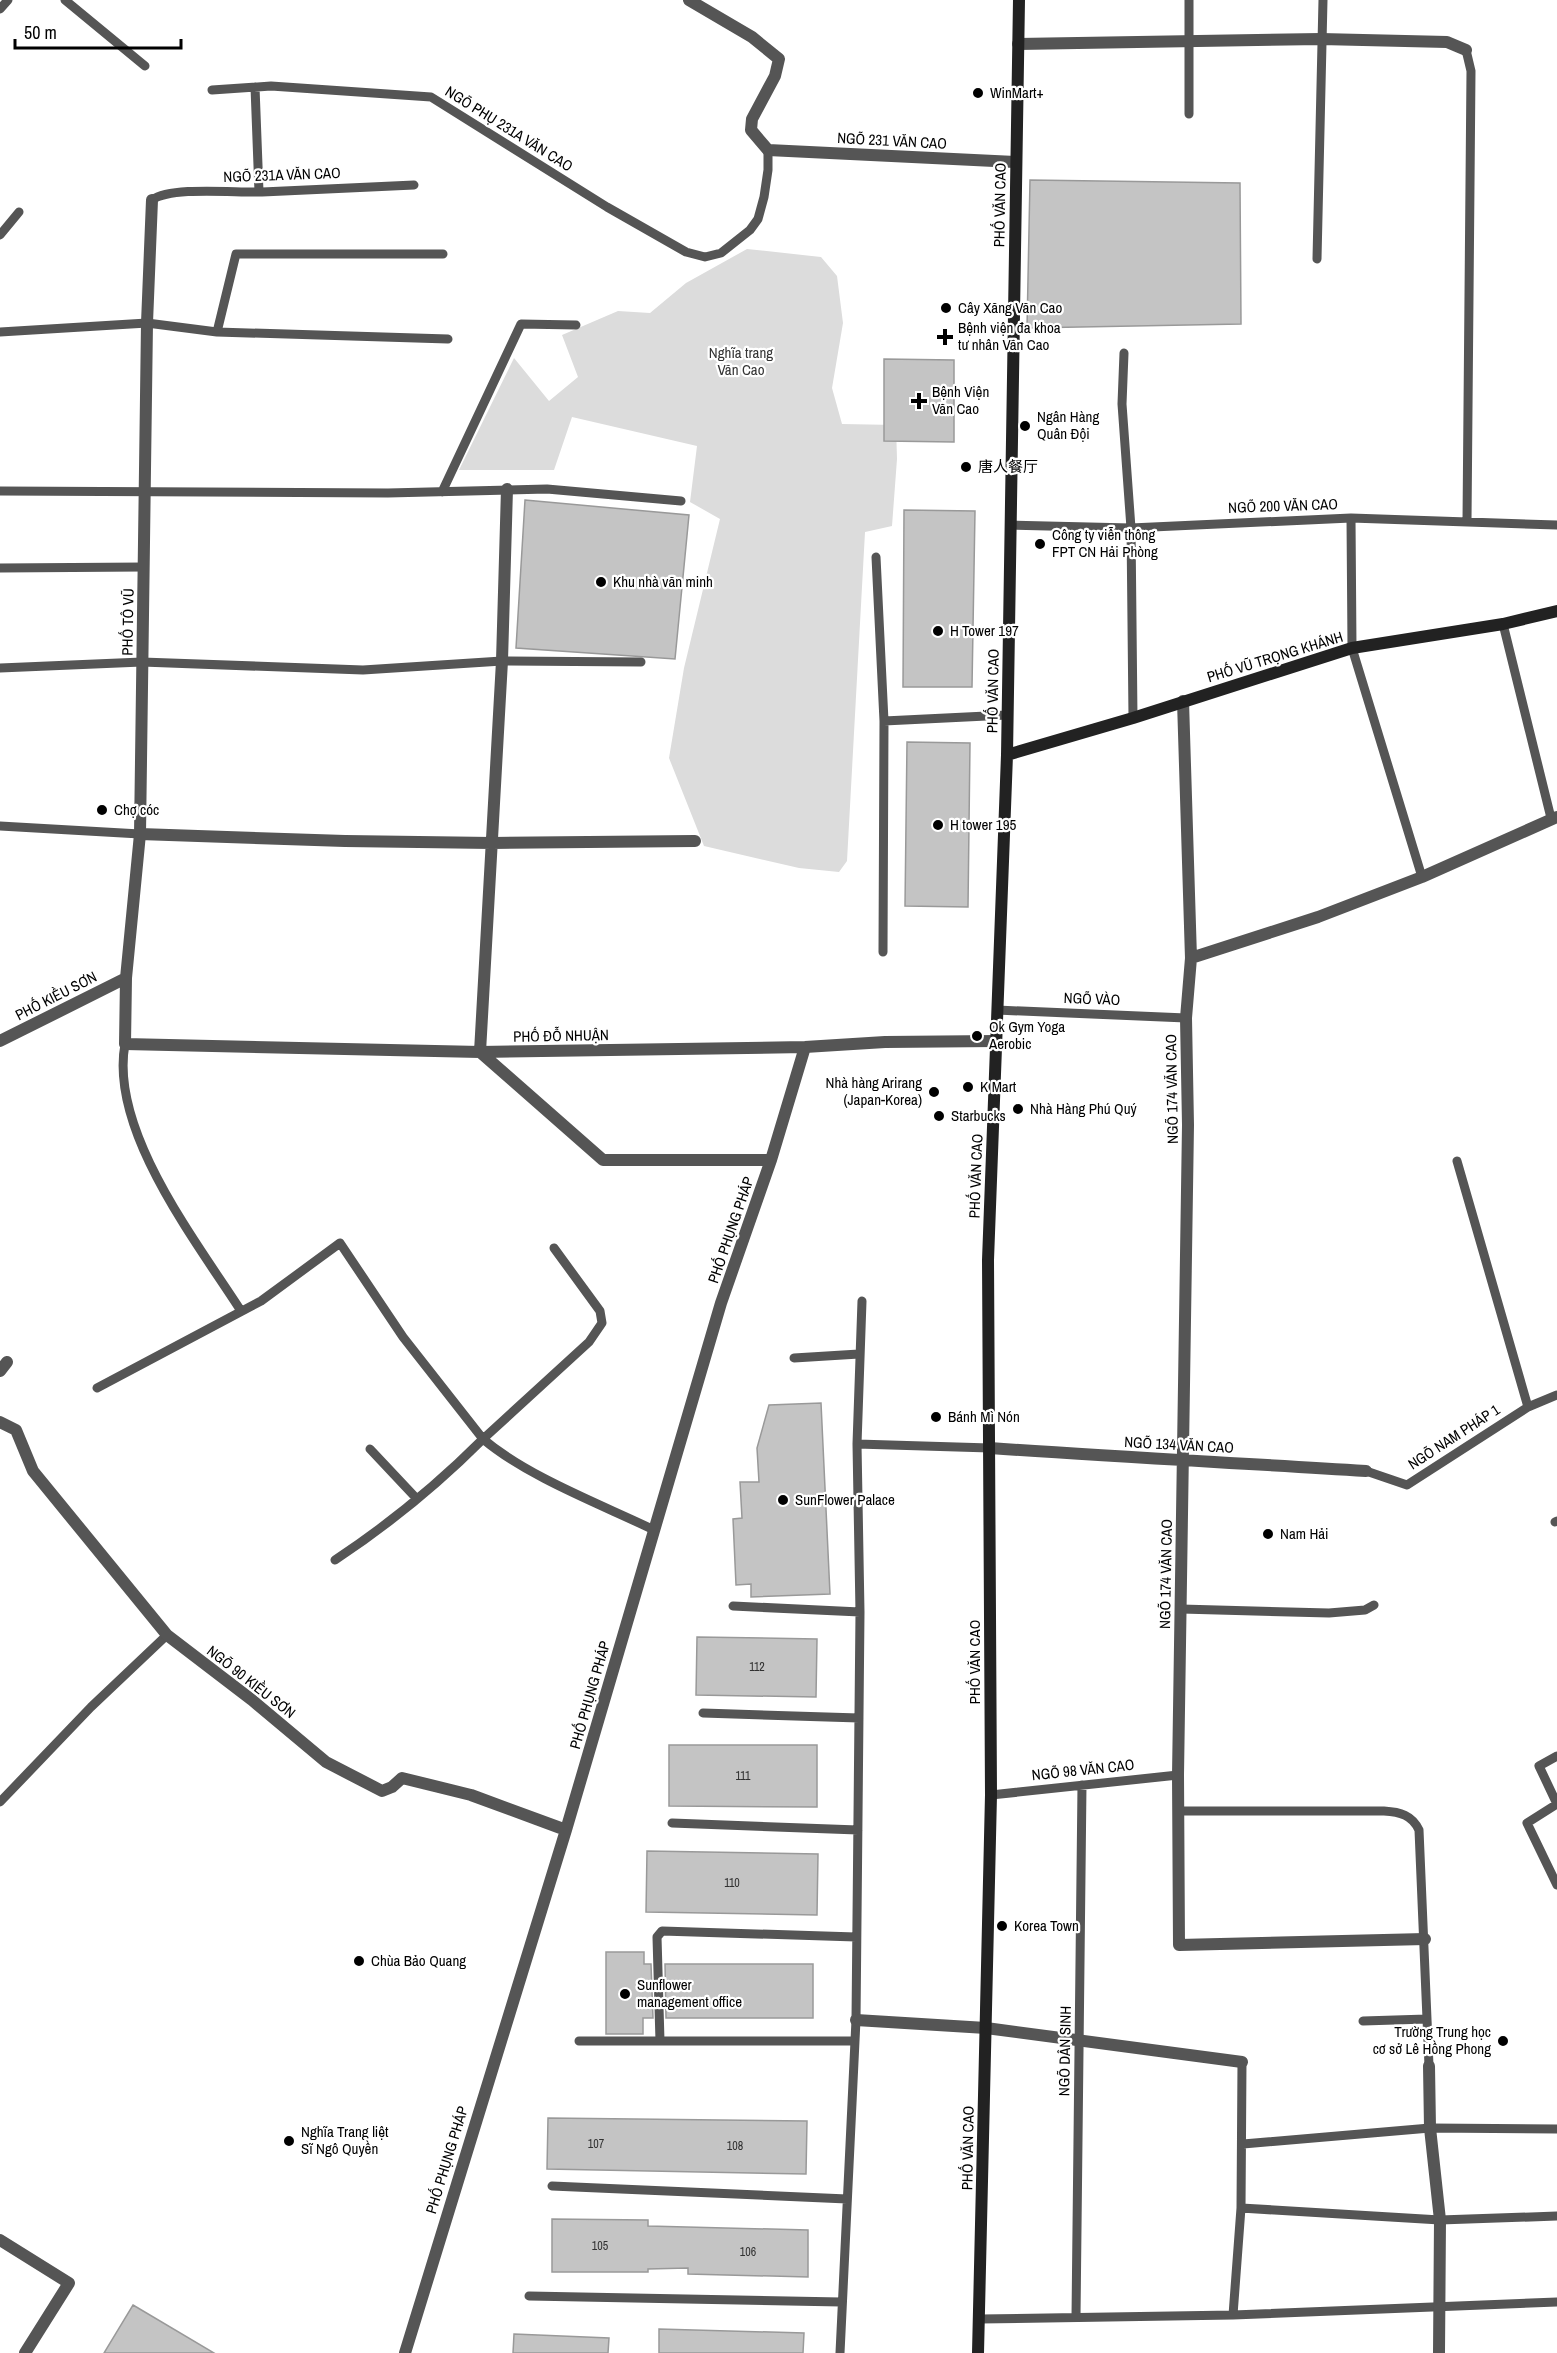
<svg xmlns="http://www.w3.org/2000/svg" width="1557" height="2353" font-family="'Archivo Narrow','Noto Sans SC',sans-serif">
<style>
.green{fill:#dcdcdc}
.building{fill:#c4c4c4;stroke:#999;stroke-width:1.5}
.lines{fill:none;stroke-linecap:round;stroke-linejoin:round}
.lane{stroke:#555;stroke-width:9}
.street{stroke:#555;stroke-width:12}
.secondary{stroke:#222;stroke-width:12}
.poi-dot{fill:#000;stroke:#fff;stroke-width:2}
.labels{text-anchor:middle;stroke-width:4.5;stroke-linejoin:round;paint-order:stroke}
.number-label{font-size:12px;fill:#313131}
.poi-label{font-size:15px;fill:#000;stroke:#fff;text-anchor:start}
.street-label{font-size:15px;fill:#000;stroke:#fff}
.park-label{font-size:15px;fill:#333;stroke:#fff}
</style>
<rect width="100%" height="100%" fill="#fff"/>
<path class="green" d="M747,249L821,257L837,276L843,323L832,388L842,424L896,425L897,459L892,526L865,532L847,861L839,872L799,868L704,846L669,758L684,668L720,519L690,502L697,446L572,417L554,470H459L514,358L549,401L578,377L562,335L618,311L650,313L686,283Z"/>
<path class="building" d="M1030,180L1240,183L1241,324L1027,328Z
M884,359L954,360V442L884,441Z
M525,500L689,515L675,659L516,648Z
M904,510L975,511L972,687H903Z
M907,742L970,743L968,907L905,906Z
M821,1403L830,1594L751,1597V1584L736,1585L733,1519L742,1518L740,1482H759L757,1448L769,1405Z
M697,1637L817,1639L816,1697L696,1695Z
M669,1745H817V1807L669,1806Z
M647,1851L818,1854L817,1915L646,1912Z
M606,1952H644V1964H651L653,2018H643V2034H606Z
M665,1964H813V2018H666Z
M548,2118L807,2121L806,2174L547,2169Z
M552,2219L648,2220V2226L808,2230V2277L688,2274V2268L648,2269V2272H552Z
M133,2305L214,2353H104Z
M659,2329L804,2333L803,2353H659Z
M514,2334L609,2338L608,2353H513Z"/>
<g class="lines">
<path class="lane" d="M65,0L145,66
M1189,0V114
M0,9L8,0
M1466,50L1471,71L1467,521
M255,87L259,192
M212,90L271,86L431,97L607,207L686,252L705,257L721,253L750,230L758,219L764,197L768,170V150
M152,200C172,186 235,193 262,192C313,190 364,187 414,185
M0,235L19,212
M1317,259L1323,0
M0,332L147,323L217,332L236,254H443
M217,332L448,339
M1124,353L1122,404L1131,528L1133,718
M0,491L388,493L547,489L681,501
M442,492L521,324L576,325
M1351,518L1352,648L1422,877
M1010,525L1131,528L1351,518L1557,525
M876,557L884,721
M0,568L144,567
M1503,624L1551,818
M0,668L142,662L363,670L502,661L641,662
M0,826L140,834
M883,952L884,721L1007,715
M997,1010L1186,1018
M125,1044C109,1130 196,1241 241,1311
M1457,1161L1528,1407
M554,1248L600,1311L602,1323L589,1342L483,1439C528,1477 600,1504 654,1530
M794,1358L859,1354
M97,1388L261,1301L340,1243L403,1337L483,1439C438,1484 388,1525 335,1560
M857,1444L990,1448
M370,1449L417,1499
M1366,1471L1407,1485L1528,1407L1557,1395
M1555,1522L1557,1521
M733,1606L860,1612
M1181,1609L1329,1613L1365,1610L1374,1605
M703,1713L859,1718
M1557,1756L1539,1766L1557,1804L1527,1823L1557,1885
M991,1795L1178,1775
M0,1802L91,1707L167,1635
M1178,1811H1384C1400,1812 1412,1815 1419,1830L1429,2066
M672,1823L858,1830
M1363,2021L1427,2019
M579,2041H855
M660,2041L657,1937L662,1931L856,1937
M1242,2062L1241,2208L1233,2315L1557,2302
M1243,2144L1430,2128L1557,2129
M552,2186L847,2199
M1241,2208L1440,2220L1557,2216
M529,2296L841,2302
M1076,2317L1082,1785
M980,2319L1233,2315
M840,2353L856,2020L860,1612L857,1444L862,1301"/>
<path class="street" d="M689,0L752,37L779,59L775,76L752,119L751,130L768,150L1015,162
M1018,44L1321,39L1447,42L1466,50
M152,200L147,323L140,834L126,978L125,1044L480,1052L805,1047L885,1042L996,1041
M507,489L502,661L480,1052L603,1160H771
M1183,701L1191,958L1186,1018L1188,1125L1178,1775L1179,1945L1425,1939
M140,834L345,841L492,843L695,841
M1191,958L1318,917L1422,877L1557,817
M0,1041L126,978
M0,1371L7,1362
M0,1422L16,1430L33,1471L167,1635L252,1700L326,1762L382,1791L392,1787L402,1778L471,1795L566,1830
M990,1448C1116,1457 1241,1463 1366,1471
M856,2020L986,2028L1242,2062
M1429,2066L1430,2128L1440,2220L1439,2353
M0,2240L69,2283L25,2353
M405,2353L566,1830L721,1303L771,1160L805,1047"/>
<path class="secondary" d="M1007,755L1133,718L1352,648L1503,624L1557,611
M978,2353L991,1795L988,1260L1007,755L1019,0"/>
</g>
<g class="poi-dot">
<circle cx="978" cy="93" r="6"/>
<circle cx="946" cy="308" r="6"/>
<path d="M942 328h6v6h6v6h-6v6h-6v-6h-6v-6h6z"/>
<path d="M916 392h6v6h6v6h-6v6h-6v-6h-6v-6h6z"/>
<circle cx="1025" cy="426" r="6"/>
<circle cx="966" cy="467" r="6"/>
<circle cx="1040" cy="544" r="6"/>
<circle cx="601" cy="582" r="6"/>
<circle cx="938" cy="631" r="6"/>
<circle cx="102" cy="810" r="6"/>
<circle cx="938" cy="825" r="6"/>
<circle cx="977" cy="1036" r="6"/>
<circle cx="968" cy="1087" r="6"/>
<circle cx="934" cy="1092" r="6"/>
<circle cx="1018" cy="1109" r="6"/>
<circle cx="939" cy="1116" r="6"/>
<circle cx="936" cy="1417" r="6"/>
<circle cx="783" cy="1500" r="6"/>
<circle cx="1268" cy="1534" r="6"/>
<circle cx="1002" cy="1926" r="6"/>
<circle cx="359" cy="1961" r="6"/>
<circle cx="625" cy="1994" r="6"/>
<circle cx="1503" cy="2041" r="6"/>
<circle cx="289" cy="2141" r="6"/>
</g>
<g class="labels">
<g class="number-label">
<text x="757" y="1671">112</text>
<text x="743" y="1780">111</text>
<text x="732" y="1887">110</text>
<text x="596" y="2148">107</text>
<text x="735" y="2150">108</text>
<text x="600" y="2250">105</text>
<text x="748" y="2256">106</text>
</g>
<g class="poi-label">
<text x="990" y="98">WinMart+</text>
<text x="958" y="313">Cây Xăng Văn Cao</text>
<text x="958" y="333">Bệnh viện đa khoa<tspan x="958" dy="17">tư nhân Văn Cao</tspan></text>
<text x="932" y="397">Bệnh Viện<tspan x="932" dy="17">Văn Cao</tspan></text>
<text x="1037" y="422">Ngân Hàng<tspan x="1037" dy="17">Quân Đội</tspan></text>
<text x="978" y="472">唐人餐厅</text>
<text x="1052" y="540">Công ty viễn thông<tspan x="1052" dy="17">FPT CN Hải Phòng</tspan></text>
<text x="613" y="587">Khu nhà văn minh</text>
<text x="950" y="636">H Tower 197</text>
<text x="114" y="815">Chợ cóc</text>
<text x="950" y="830">H tower 195</text>
<text x="989" y="1032">Ok Gym Yoga<tspan x="989" dy="17">Aerobic</tspan></text>
<text x="922" y="1088" text-anchor="end">Nhà hàng Arirang<tspan x="922" dy="17">(Japan-Korea)</tspan></text>
<text x="980" y="1092">K Mart</text>
<text x="1030" y="1114">Nhà Hàng Phú Quý</text>
<text x="951" y="1121">Starbucks</text>
<text x="948" y="1422">Bánh Mì Nón</text>
<text x="795" y="1505">SunFlower Palace</text>
<text x="1280" y="1539">Nam Hải</text>
<text x="1014" y="1931">Korea Town</text>
<text x="371" y="1966">Chùa Bảo Quang</text>
<text x="637" y="1990">Sunflower<tspan x="637" dy="17">management office</tspan></text>
<text x="1491" y="2037" text-anchor="end">Trường Trung học<tspan x="1491" dy="17">cơ sở Lê Hồng Phong</tspan></text>
<text x="301" y="2137">Nghĩa Trang liệt<tspan x="301" dy="17">Sĩ Ngô Quyền</tspan></text>
</g>
<g class="street-label">
<text transform="translate(509 129) rotate(32)" y="5">NGÕ PHỤ 231A VĂN CAO</text>
<text transform="translate(892 141) rotate(3)" y="5">NGÕ 231 VĂN CAO</text>
<text transform="translate(282 175) rotate(-2)" y="5">NGÕ 231A VĂN CAO</text>
<text transform="translate(1000 205) rotate(-89)" y="5">PHỐ VĂN CAO</text>
<text transform="translate(1283 506) rotate(-2)" y="5">NGÕ 200 VĂN CAO</text>
<text transform="translate(128 622) rotate(-89)" y="5">PHỐ TÔ VŨ</text>
<text transform="translate(1275 657) rotate(-17)" y="5">PHỐ VŨ TRỌNG KHÁNH</text>
<text transform="translate(993 691) rotate(-89)" y="5">PHỐ VĂN CAO</text>
<text transform="translate(56 996) rotate(-27)" y="5">PHỐ KIỀU SƠN</text>
<text transform="translate(1092 999) rotate(2)" y="5">NGÕ VÀO</text>
<text transform="translate(561 1036) rotate(-1)" y="5">PHỐ ĐỖ NHUẬN</text>
<text transform="translate(1172 1089) rotate(-91)" y="5">NGÕ 174 VĂN CAO</text>
<text transform="translate(976 1176) rotate(-88)" y="5">PHỐ VĂN CAO</text>
<text transform="translate(731 1230) rotate(-71)" y="5">PHỐ PHỤNG PHÁP</text>
<text transform="translate(1454 1437) rotate(-33)" y="5">NGÕ NAM PHÁP 1</text>
<text transform="translate(1179 1445) rotate(3)" y="5">NGÕ 134 VĂN CAO</text>
<text transform="translate(1166 1574) rotate(-89)" y="5">NGÕ 174 VĂN CAO</text>
<text transform="translate(975 1662) rotate(-90)" y="5">PHỐ VĂN CAO</text>
<text transform="translate(251 1682) rotate(38)" y="5">NGÕ 90 KIỀU SƠN</text>
<text transform="translate(590 1695) rotate(-74)" y="5">PHỐ PHỤNG PHÁP</text>
<text transform="translate(1083 1770) rotate(-6)" y="5">NGÕ 98 VĂN CAO</text>
<text transform="translate(1065 2051) rotate(-89)" y="5">NGÕ DÂN SINH</text>
<text transform="translate(968 2148) rotate(-89)" y="5">PHỐ VĂN CAO</text>
<text transform="translate(447 2160) rotate(-73)" y="5">PHỐ PHỤNG PHÁP</text>
</g>
<g class="park-label">
<text x="741" y="358">Nghĩa trang<tspan x="741" dy="17">Văn Cao</tspan></text>
</g>
</g>
<path d="M15 39v9h166v-9" fill="none" stroke="#000000" stroke-width="3"/>
<text x="24" y="39" font-size="18" fill="#000000" stroke="#ffffff" stroke-width="4.5" paint-order="stroke">50 m</text>
</svg>
